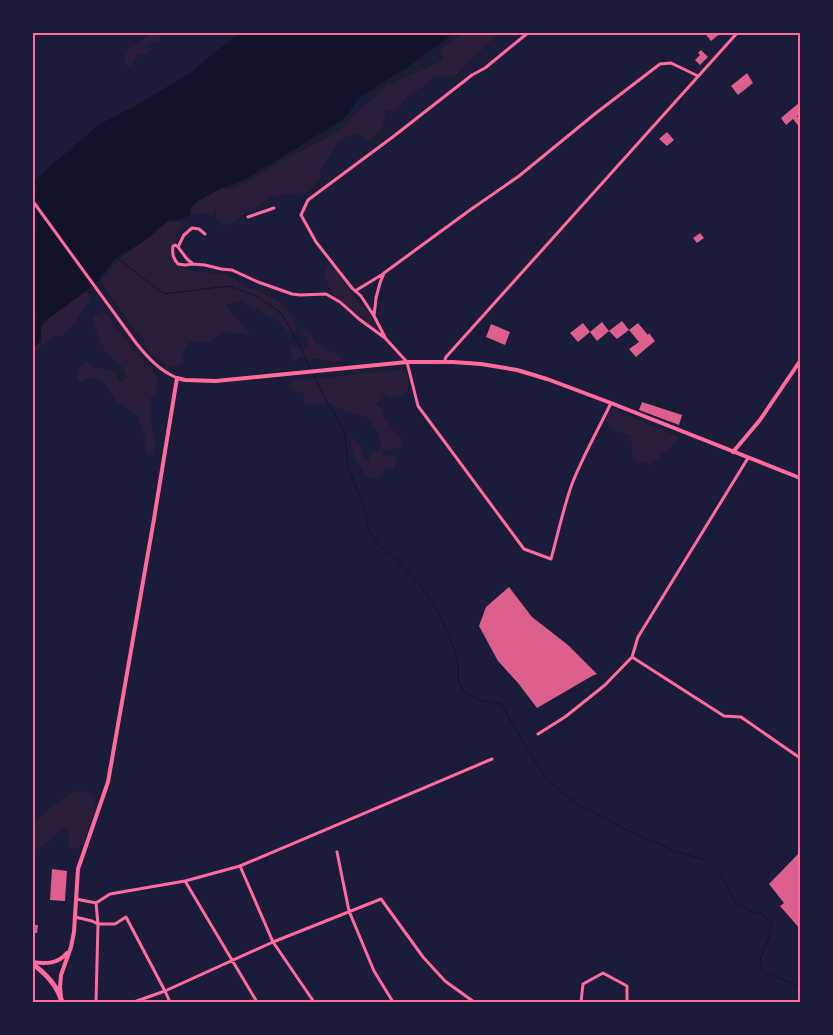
<svg xmlns="http://www.w3.org/2000/svg" width="833" height="1035" font-family="'Playfair Display',serif">
  <rect width="100%" height="100%" fill="#1b1b3a"/>
  <path fill="#2a1e3b" d="M 154,32 L 158,33 L 161,37 L 157,42 L 151,41 L 144,46 L 146,50 L 153,47 L 146,54 L 137,55 L 135,61 L 130,67 L 125,63 L 125,57 L 129,48 C 142,45 144,36 154,32 Z
    M 465,33 L 499,33 L 456,75 L 432,77 L 426,85 L 409,95 L 396,111 L 386,110 L 383,126 L 370,141 L 357,133 L 338,141 L 320,172 L 320,178 L 309,192 L 272,196 L 254,209 L 225,226 L 216,219 L 216,208 L 225,192 L 215,208 L 214,213 C 210,214 206,213 201,213 C 197,213 196,215 191,214 L 191,208 L 198,201 L 222,188 L 227,190 L 246,183 L 269,168 L 341,130 L 362,107 L 375,98 L 387,85 L 434,65 L 443,59 L 441,50 L 452,40 Z
    M 181,221 L 183,228 L 176,233 L 177,238 L 171,246 L 175,264 L 192,271 L 226,274 L 245,286 L 280,301 L 297,324 L 295,333 L 288,332 L 277,320 L 240,301 L 226,304 L 232,314 L 251,335 L 222,332 L 209,342 L 189,342 L 182,353 L 184,363 L 172,368 L 153,356 L 100,281 L 120,258 L 153,235 L 167,222 Z
    M 329,262 L 360,304 C 368,309 375,320 377,329 C 357,316 331,299 324,275 Z
    M 86,291 L 90,300 L 73,325 L 63,336 L 53,335 L 33,354 L 32,349 C 40,343 39,331 44,322 Z
    M 103,311 L 139,357 L 158,376 L 155,393 L 150,399 L 151,426 L 155,444 L 155,454 L 148,456 L 145,450 L 146,440 L 137,415 L 115,400 L 106,384 L 91,377 L 80,382 L 77,379 L 79,369 L 87,360 L 91,367 L 113,370 L 121,383 L 127,377 C 123,365 119,364 110,356 C 100,346 95,330 93,316 Z
    M 300,330 L 311,334 C 315,348 328,351 340,355 L 342,361 L 335,362 L 321,359 L 310,359 L 300,358 L 293,361 L 290,351 L 289,344 L 303,348 L 308,347 L 308,339 L 301,334 Z
    M 402,370 C 409,375 409,382 408,390 L 402,395 L 391,398 L 384,395 L 382,400 L 376,403 L 383,412 L 382,414 L 403,443 L 400,447 L 388,451 L 383,448 L 383,454 L 390,457 L 398,456 L 394,470 L 384,467 L 381,477 L 375,479 L 365,476 L 354,455 L 350,436 L 360,444 L 363,459 L 369,463 L 372,450 L 378,452 L 382,446 L 377,430 L 365,416 L 345,411 L 335,406 L 322,403 L 305,404 L 304,394 L 294,391 L 288,386 L 292,381 Z
    M 615,410 L 673,435 L 679,438 L 675,443 L 650,465 L 633,459 L 631,436 C 622,432 609,430 606,419 C 608,414 610,411 615,410 Z
    M 73,791 L 85,792 L 95,798 L 95,809 L 84,842 L 76,849 L 69,847 L 69,836 L 66,826 L 33,853 L 33,822 Z"/>
  <path fill="#12122b" d="M 239,33 L 452,33 L 445,40 L 406,68 L 362,96 L 356,102 L 347,116 L 339,122 L 244,180 L 222,188 L 198,201 L 191,208 L 191,214 L 182,219 L 167,221 L 144,241 L 116,258 L 97,281 L 86,291 L 44,322 L 41,327 L 41,341 L 33,349 L 33,181 L 100,124 L 137,105 L 188,74 Z"/>
  <g fill="none" stroke-linecap="round" stroke-linejoin="round">
    <path stroke="#12122b" stroke-width="1" d="M 117,258 L 164,294 L 228,286 L 257,296 L 281,313 L 300,346 L 311,370
      M 313,373 L 323,395 L 334,413 L 345,434 L 348,467 L 365,509 L 369,531 L 379,545 L 397,560 L 422,588 L 437,610 L 451,640 L 458,662 L 458,681 L 465,693 L 482,701 L 501,704 L 538,767 L 552,784 L 577,804 L 606,818 L 624,829 L 680,853 L 703,859 L 723,878 L 734,901 L 748,910 L 764,915 L 772,924 L 768,940 L 760,959 L 763,972 L 792,983 L 800,989"/>
  </g>
  <path fill="#dd5f8e" d="M 704,32 L 722,32 L 711,41 Z
    M 701,50 L 708,57 L 700,65 L 695,60 L 700,55 L 698,53 Z
    M 747,73 L 753,83 L 738,95 L 731,86 Z
    M 800,102 L 800,113 L 797,116 L 800,120 L 800,128 L 793,119 L 786,125 L 781,118 Z
    M 667,132 L 674,140 L 667,146 L 659,139 Z
    M 700,233 L 704,238 L 697,243 L 693,238 Z
    M 622,321 L 629,330 L 617,339 L 609,331 Z
    M 602,322 L 609,331 L 597,341 L 590,332 Z
    M 583,323 L 590,332 L 578,342 L 570,333 Z
    M 638,323 L 648,335 L 649,333 L 655,341 L 636,357 L 629,349 L 639,342 L 629,330 Z
    M 491,324 L 510,332 L 505,345 L 486,337 Z
    M 642,402 L 682,415 L 679,425 L 639,410 Z
    M 509,587 L 532,617 L 568,645 L 597,674 L 592,676 L 537,708 L 518,683 L 498,661 L 479,626 L 486,607 Z
    M 800,852 L 800,929 L 780,906 L 784,903 L 769,884 Z
    M 52,869 L 67,871 L 65,901 L 50,900 Z
    M 32,925 L 38,925 L 37,933 L 32,933 Z"/>
  <g fill="none" stroke-linecap="round" stroke-linejoin="round">
    <path stroke="#ff6b9d" stroke-width="3" d="M 32,200 L 136,343 C 148,358 159,370 177,378
      M 248,217 L 274,208
      M 178,247 L 187,259 L 193,264 L 205,265 L 221,269 L 232,270 L 258,282 L 292,294 L 300,295 L 326,294 L 340,302 L 359,319 L 385,338
      M 178,247 L 175,245 L 173,246 C 172,254 173,258 178,264 L 185,265 L 193,264
      M 178,247 L 184,235 L 192,228 L 199,229 L 205,234
      M 355,291 L 383,274
      M 374,316 L 361,296 L 352,288 L 316,242 L 301,215 L 308,200 L 394,136 L 472,75 L 485,68 L 529,32
      M 444,362 L 446,357 L 738,32
      M 611,403 C 598,430 583,456 572,484 C 563,509 558,534 551,559 L 524,549 L 418,406 L 407,362 L 386,339 L 374,316 L 376,298 L 380,283 L 384,273 L 470,210 L 519,176 L 596,113 L 660,64 L 671,63 L 698,76
      M 632,657 L 724,716 L 741,717 L 800,758
      M 538,734 L 565,717 L 605,685 L 632,657 L 638,637 L 748,458
      M 337,852 L 349,911 L 374,971 L 393,1002
      M 240,866 L 273,942 L 314,1002
      M 185,881 L 257,1002
      M 76,899 L 96,903 L 110,894 L 185,881 L 240,866 L 492,759
      M 96,903 L 98,924 L 96,1002
      M 75,917 L 92,921 L 98,924 L 115,924 L 126,917 L 165,991 L 170,1002
      M 134,1002 L 165,991 L 273,942 L 381,899 L 423,957 L 445,981 L 474,1002
      M 581,1002 L 583,984 L 603,973 L 627,986 L 627,1002"/>
    <path stroke="#ff6b9d" stroke-width="4" d="M 733,452 L 760,420 L 800,361
      M 32,962 C 46,964 58,964 67,953
      M 61,997 L 60,987 L 61,975 L 71,947 L 74,932 L 78,869 L 108,782 L 154,519 L 177,378 L 185,380 L 216,381 L 407,362 L 453,362 L 481,364 L 517,370 L 547,379 L 611,403 L 800,478"/>
    <path stroke="#ff6b9d" stroke-width="5" d="M 32,964 C 46,973 58,987 62,1002"/>
  </g>
  <rect width="833" height="1035" fill="none" stroke="#1b1b3a" stroke-width="68"/>
  <rect x="34" y="34" width="765" height="967" fill="none" stroke="#ff6b9d" stroke-width="2"/>
</svg>
